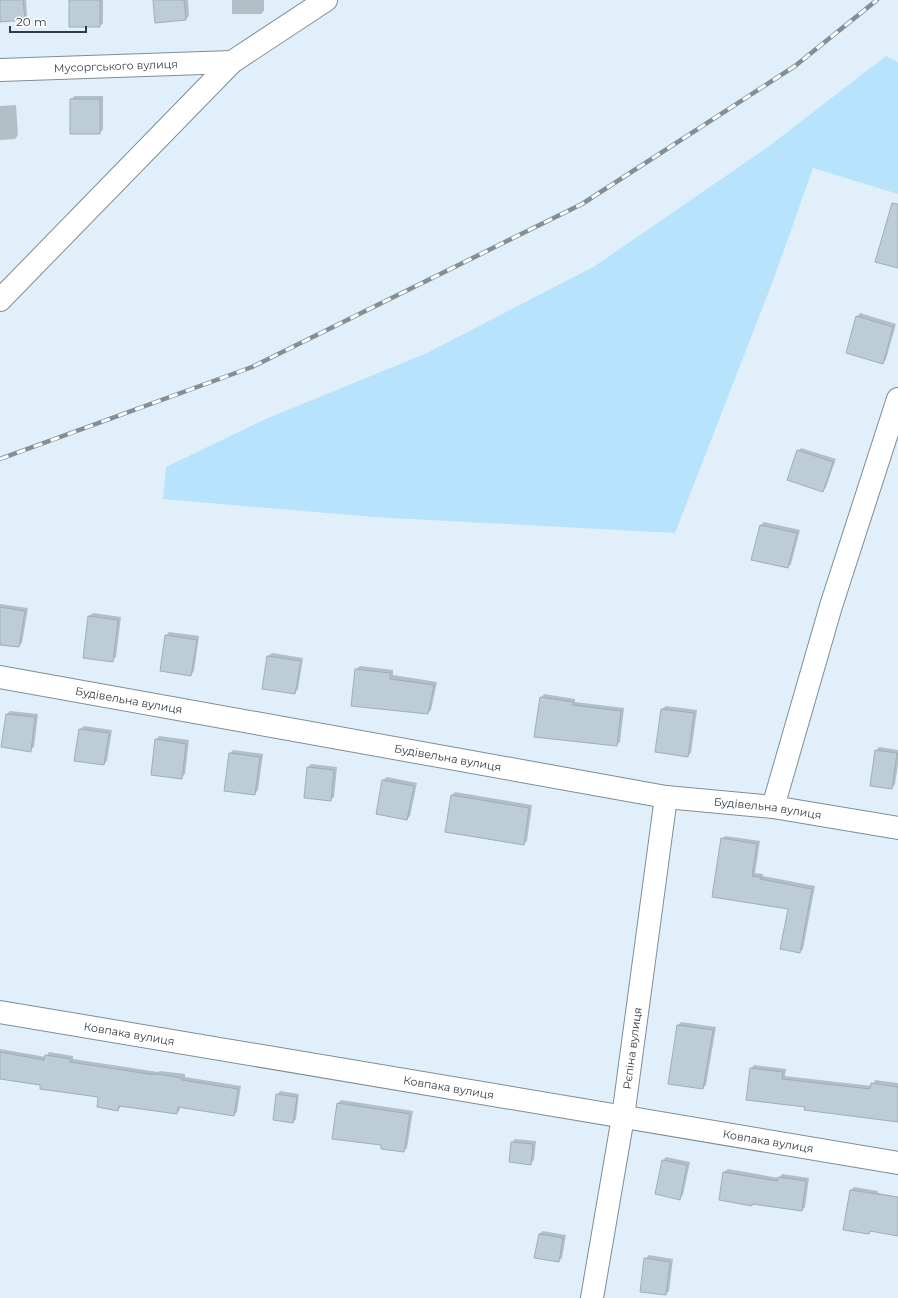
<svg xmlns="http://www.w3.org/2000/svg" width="898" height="1298" font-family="Montserrat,sans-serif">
  <rect width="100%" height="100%" fill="#e0eff9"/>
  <path fill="#b8e3fc" d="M 886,56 L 898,62 L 898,194 L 813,168 L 774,278 L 675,533 L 374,517 L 163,499 L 166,467 L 268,418 L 427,353 L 595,266 L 768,147 Z"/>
  <path fill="#0003" d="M 0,0 L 26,0 L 27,16 L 24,19 Z
    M 70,0 L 103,0 L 103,23 L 100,26 L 70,26 Z
    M 154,0 L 188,0 L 189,16 L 186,19 Z
    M 232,0 L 264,0 L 264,11 L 261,14 L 232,14 Z
    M 75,96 L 103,96 L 103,130 L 99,133 L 71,99 Z
    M 16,105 L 18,135 L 15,139 L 0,140 L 0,106 Z
    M 860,313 L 896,324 L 886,359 L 883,363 L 857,317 Z
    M 801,448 L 836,459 L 826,487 L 823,491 L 798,451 Z
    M 764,522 L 800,530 L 791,564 L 788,567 L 753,559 L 761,525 Z
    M 0,604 L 28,608 L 22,643 L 19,646 L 0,644 Z
    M 93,613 L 121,617 L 116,657 L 112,661 L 84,657 L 89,616 Z
    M 169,632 L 199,636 L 194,671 L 191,675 L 166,635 Z
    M 272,653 L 303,658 L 298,689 L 295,693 L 268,656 Z
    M 360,666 L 393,670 L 393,675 L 437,682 L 431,710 L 428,713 L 356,669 Z
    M 544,694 L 575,699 L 575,702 L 624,708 L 620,742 L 616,745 L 541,698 Z
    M 666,706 L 697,710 L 691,753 L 687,756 L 656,751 L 662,709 Z
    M 10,711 L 38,714 L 34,747 L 30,750 L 7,714 Z
    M 84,726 L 112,730 L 107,761 L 104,764 L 80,729 Z
    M 159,736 L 189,740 L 185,774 L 181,778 L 156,740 Z
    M 879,747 L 898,750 L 898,764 L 895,784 L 892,788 L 876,751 Z
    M 233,750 L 263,754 L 258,790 L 255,794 L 229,754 Z
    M 311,764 L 337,767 L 334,797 L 330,800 L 308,767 Z
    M 387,777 L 417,783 L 410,816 L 407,819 L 377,813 L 383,780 Z
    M 455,792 L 532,805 L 527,841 L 523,844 L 452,795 Z
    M 725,836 L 760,841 L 755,873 L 763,874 L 763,876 L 815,886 L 803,949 L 800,952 L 789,909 L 713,896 L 722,839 Z
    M 681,1022 L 716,1027 L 706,1085 L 703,1088 L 678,1025 Z
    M 0,1049 L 46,1057 L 49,1052 L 73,1056 L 73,1059 L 158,1072 L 160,1071 L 185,1074 L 185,1077 L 241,1086 L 237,1112 L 234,1115 L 180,1107 L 180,1110 L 177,1113 L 122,1105 L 118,1110 L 100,1097 L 41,1084 L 0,1078 Z
    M 754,1065 L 786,1069 L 785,1076 L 872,1086 L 875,1080 L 898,1083 L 898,1121 L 806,1106 L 751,1069 Z
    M 280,1091 L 299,1094 L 296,1119 L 293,1122 L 277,1095 Z
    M 341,1100 L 413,1111 L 407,1148 L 404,1151 L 382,1144 L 337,1104 Z
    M 515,1139 L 536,1141 L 534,1160 L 531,1163 L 512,1142 Z
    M 666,1157 L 690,1162 L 683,1195 L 680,1198 L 663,1160 Z
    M 728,1169 L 779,1178 L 782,1174 L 809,1178 L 805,1207 L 802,1210 L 753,1203 L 752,1205 L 724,1172 Z
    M 854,1187 L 878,1191 L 878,1193 L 898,1197 L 898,1235 L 872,1231 L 869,1233 L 851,1190 Z
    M 543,1231 L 566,1235 L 562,1258 L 559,1261 L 539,1234 Z
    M 649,1255 L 673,1259 L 669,1291 L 666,1294 L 645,1259 Z"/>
  <path fill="#bdcdd6" stroke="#9faeb7" d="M 0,0 L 23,0 L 25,20 L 0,22 Z
    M 69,0 L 100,0 L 100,27 L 69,27 Z
    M 153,0 L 184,0 L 186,20 L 155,23 Z
    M 70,99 L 100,99 L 100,134 L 70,134 Z
    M 892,203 L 898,204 L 898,268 L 875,262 Z
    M 856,316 L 893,327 L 883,364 L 846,353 Z
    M 797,450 L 833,462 L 823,492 L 787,480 Z
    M 760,525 L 797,533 L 788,568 L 751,560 Z
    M 0,607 L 25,611 L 19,647 L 0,645 Z
    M 88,616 L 118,620 L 113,662 L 83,658 Z
    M 165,635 L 197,640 L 191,676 L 160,671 Z
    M 267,656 L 301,661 L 295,694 L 262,689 Z
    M 355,669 L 390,673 L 390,679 L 434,685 L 428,714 L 351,706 Z
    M 540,697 L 573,702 L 572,705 L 621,711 L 617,746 L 534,737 Z
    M 661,709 L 694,713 L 688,757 L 655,752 Z
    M 6,714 L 35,717 L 31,752 L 1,747 Z
    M 79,729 L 109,733 L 104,765 L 74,761 Z
    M 155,739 L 186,744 L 182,779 L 151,775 Z
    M 875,750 L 897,753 L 892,789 L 870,786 Z
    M 229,753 L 260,757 L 255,795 L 224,791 Z
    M 307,767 L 334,770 L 331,801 L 304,798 Z
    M 382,780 L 414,786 L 407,820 L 376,814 Z
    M 451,795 L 529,808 L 524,845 L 445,832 Z
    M 721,838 L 757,844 L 752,876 L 761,877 L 760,879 L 812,889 L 800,953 L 780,949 L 788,909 L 712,897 Z
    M 677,1025 L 713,1030 L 703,1089 L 668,1084 Z
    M 0,1052 L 44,1060 L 45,1055 L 71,1059 L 70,1062 L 155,1075 L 156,1074 L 182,1078 L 182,1080 L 238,1089 L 234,1116 L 178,1107 L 177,1114 L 119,1106 L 118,1111 L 97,1107 L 98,1097 L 40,1089 L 40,1085 L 0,1079 Z
    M 750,1068 L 783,1072 L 782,1079 L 870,1089 L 871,1083 L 898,1087 L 898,1122 L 804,1110 L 805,1107 L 746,1100 Z
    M 276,1094 L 297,1097 L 293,1123 L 273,1120 Z
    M 337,1103 L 410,1114 L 404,1152 L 381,1149 L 381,1145 L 332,1139 Z
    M 511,1142 L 533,1144 L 531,1165 L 509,1162 Z
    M 662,1160 L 687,1165 L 680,1200 L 655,1194 Z
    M 723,1172 L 777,1181 L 778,1177 L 806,1181 L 802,1211 L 752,1204 L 752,1206 L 719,1200 Z
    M 850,1190 L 898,1197 L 898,1236 L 870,1231 L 869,1234 L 843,1230 Z
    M 539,1234 L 563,1238 L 559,1262 L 534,1258 Z
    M 644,1258 L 670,1262 L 666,1295 L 640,1292 Z"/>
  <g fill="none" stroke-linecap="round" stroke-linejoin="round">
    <defs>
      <g id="minor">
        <path id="s1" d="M 0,70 L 232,62"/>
        <path d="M 0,300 L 232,62 L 326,0"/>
        <path id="s2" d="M 0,677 L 666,797 L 773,807 L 898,828"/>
        <path d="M 773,807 L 831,606 L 898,399"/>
        <path id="s3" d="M 0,1012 L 898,1163"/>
        <path id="s4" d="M 592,1298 L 623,1117 L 666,797"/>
      </g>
    </defs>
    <use href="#minor" stroke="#7f8d96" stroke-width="24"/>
    <use href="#minor" stroke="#fff" stroke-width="22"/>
    <defs>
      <path id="rail" d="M 0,459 L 252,367 L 582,204 L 795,66 L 877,0"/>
    </defs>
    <use href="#rail" stroke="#848e95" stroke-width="4.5"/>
    <use href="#rail" stroke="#fff" stroke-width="3" stroke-dasharray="9" stroke-linecap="butt"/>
  </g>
  <g text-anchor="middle" stroke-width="4" stroke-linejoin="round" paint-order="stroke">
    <g font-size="11" fill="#343a3e" stroke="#fff">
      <text dy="4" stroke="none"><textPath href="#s1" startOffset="116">Мусоргського вулиця</textPath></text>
      <text dy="4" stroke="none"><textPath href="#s2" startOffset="131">Будівельна вулиця</textPath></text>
      <text dy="4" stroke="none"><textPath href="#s2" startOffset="455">Будівельна вулиця</textPath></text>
      <text dy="4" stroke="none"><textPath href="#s2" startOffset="779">Будівельна вулиця</textPath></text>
      <text dy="4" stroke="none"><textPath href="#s3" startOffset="131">Ковпака вулиця</textPath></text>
      <text dy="4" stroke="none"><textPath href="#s4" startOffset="253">Рєпіна вулиця</textPath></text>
      <text dy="4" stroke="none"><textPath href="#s3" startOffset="455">Ковпака вулиця</textPath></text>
      <text dy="4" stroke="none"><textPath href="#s3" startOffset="779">Ковпака вулиця</textPath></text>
    </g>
  </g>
  <path d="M10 26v6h76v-6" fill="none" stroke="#343a3e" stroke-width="2"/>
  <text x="16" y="26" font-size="12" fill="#343a3e" stroke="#ffffff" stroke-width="3" paint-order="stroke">20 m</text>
</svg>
